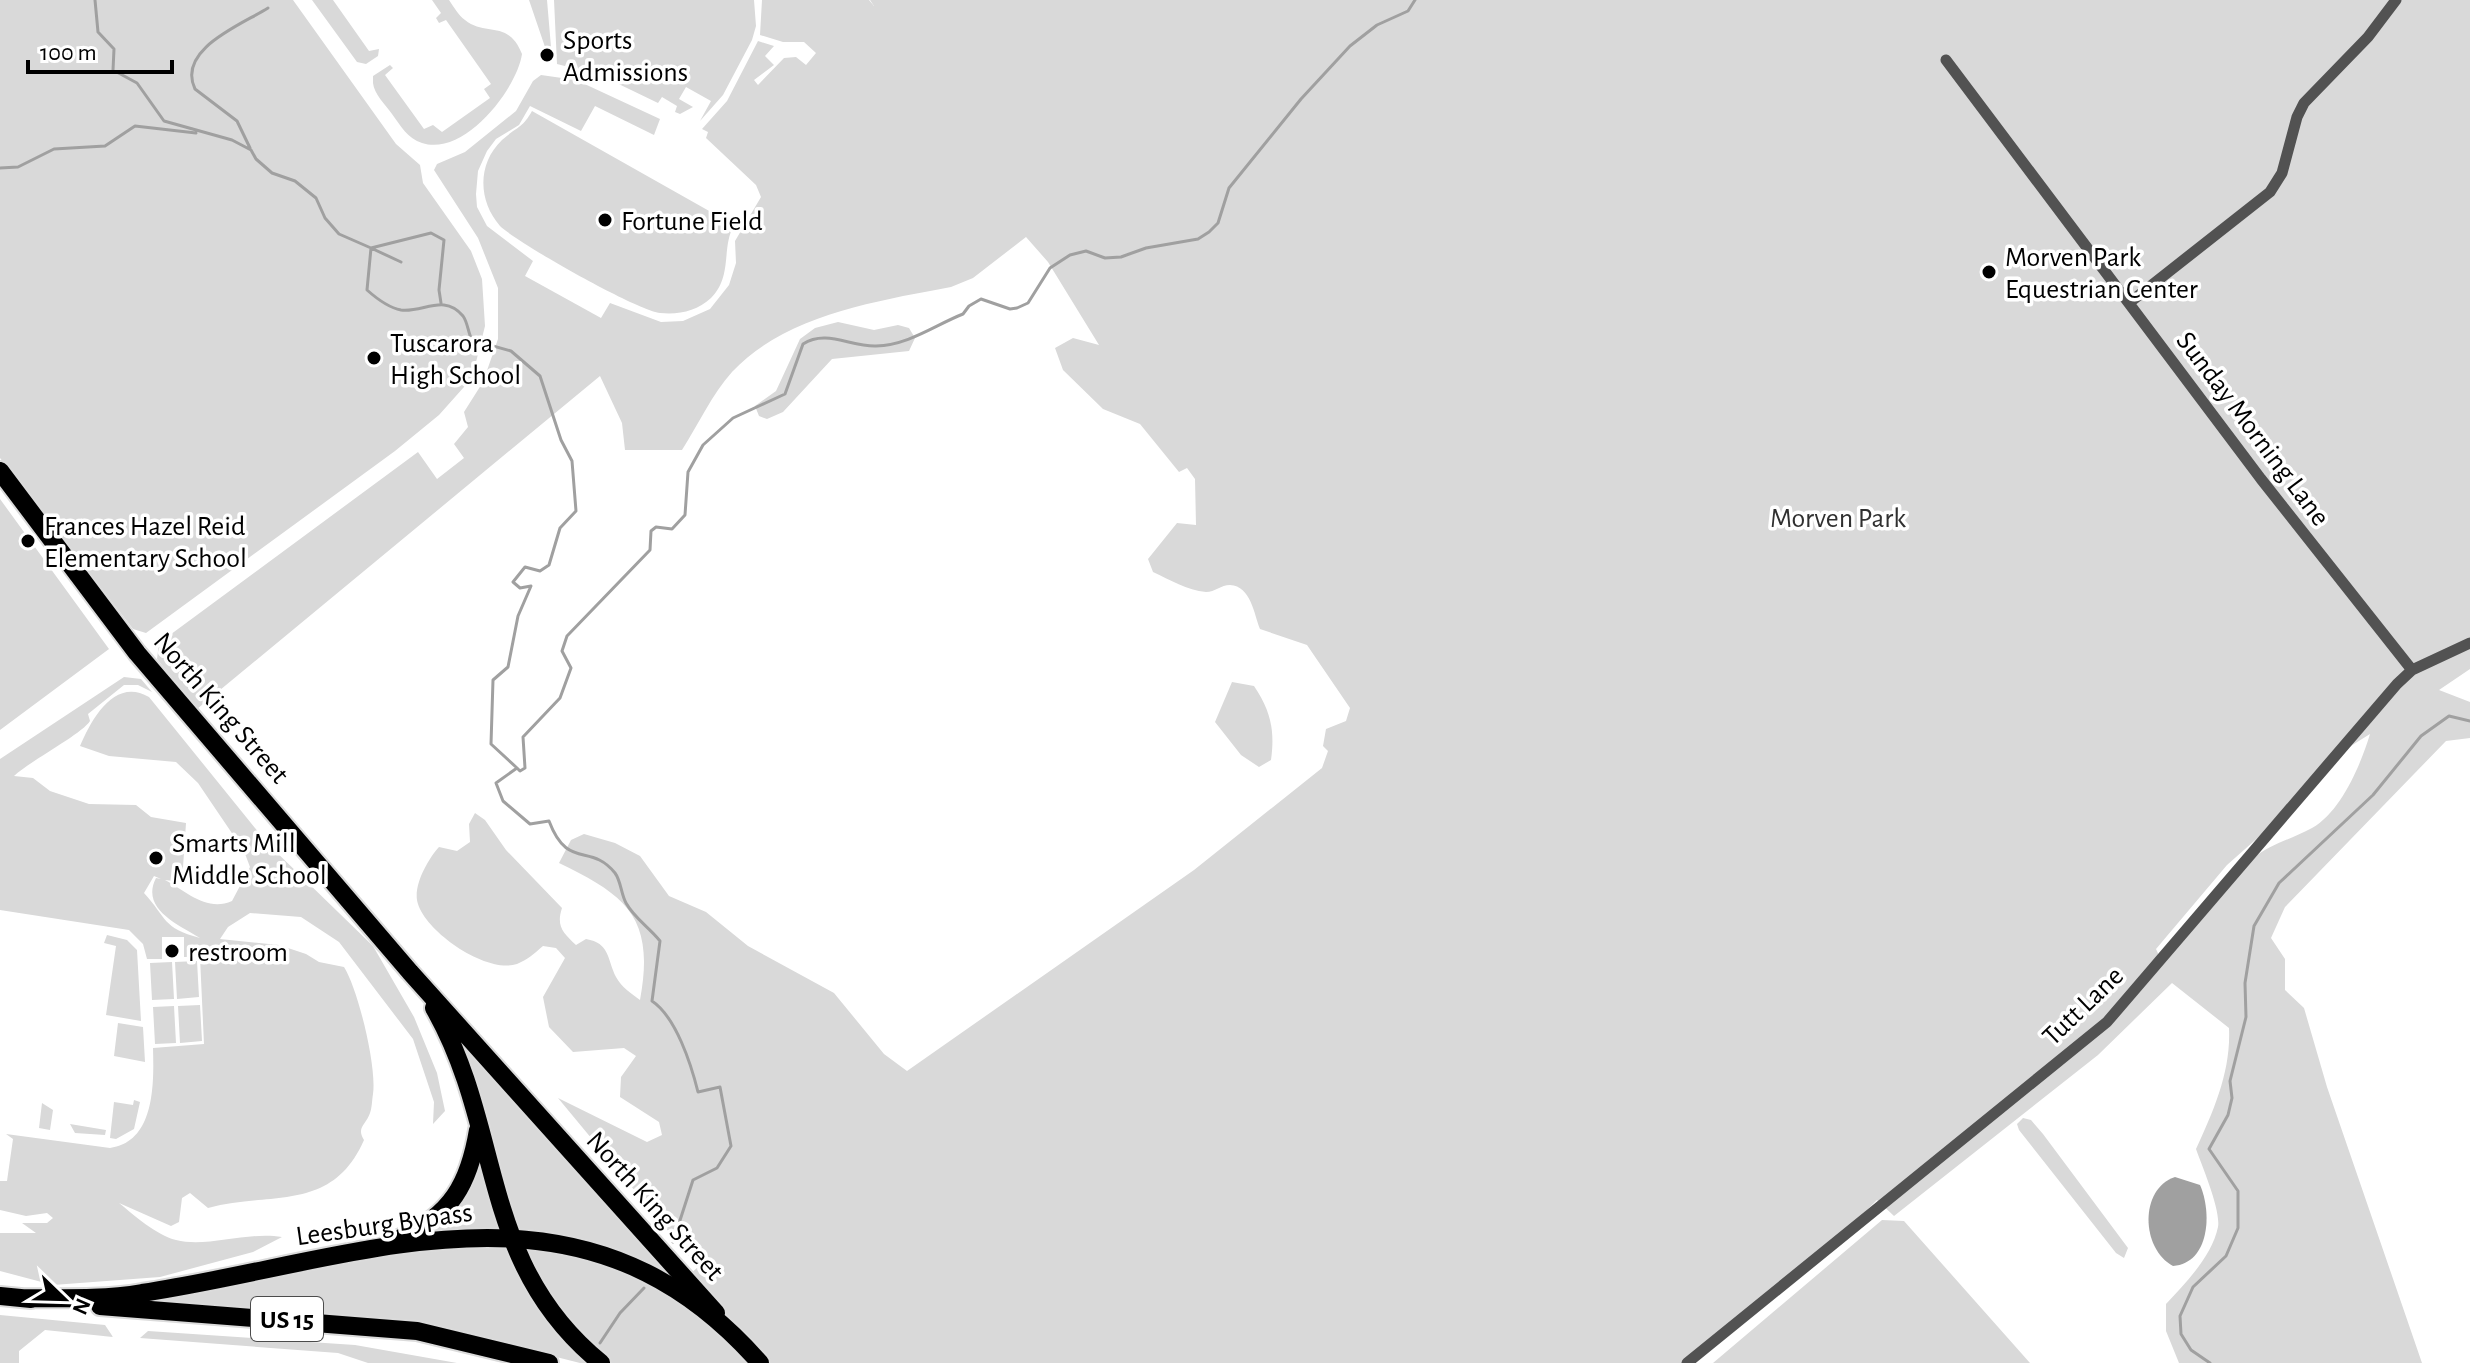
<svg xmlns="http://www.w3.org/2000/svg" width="2470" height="1363" font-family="'Alegreya Sans',sans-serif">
  <rect width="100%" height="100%" fill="#fff"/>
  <path fill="#d9d9d9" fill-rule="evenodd" d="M 0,0 L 293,0 L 396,144 L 420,165 L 423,183 L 471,251 L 482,279 L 485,326 L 472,378 L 439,415 L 395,451 L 146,633 L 133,629 L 0,458 Z
    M 312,0 L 333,0 L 369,51 L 379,49 L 378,56 L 366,64 L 357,62 Z
    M 432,0 L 449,0 C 454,7 458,15 465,20 C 486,37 508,19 522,54 C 517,89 464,157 422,143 C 408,139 400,125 392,114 C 385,104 374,94 373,83 L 373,76 L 390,65 L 393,68 L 385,75 L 424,129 L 433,125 L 442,132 L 490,98 L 484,89 L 491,84 L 446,20 L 439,23 L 436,18 L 441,13 Z
    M 529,0 L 547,0 L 551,47 L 545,47 Z
    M 554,0 L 754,0 L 756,26 L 752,40 L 723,95 L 700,121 L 711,101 L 686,87 L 679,99 L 693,107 L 680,114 L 675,112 L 677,106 L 662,97 L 658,103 L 600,75 L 557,64 Z
    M 762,0 L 869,0 L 874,6 L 870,0 L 2470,0 L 2470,669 L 2439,690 L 2470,702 L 2470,738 L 2446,741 L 2285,907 L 2271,938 L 2285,959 L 2285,990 L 2304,1008 L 2327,1087 L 2422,1363 L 2179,1363 L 2166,1331 L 2166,1304 C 2185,1284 2212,1256 2218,1227 C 2221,1210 2202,1166 2196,1149 C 2214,1110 2231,1071 2229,1028 L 2172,983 L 2098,1055 L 1894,1216 L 1877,1200 L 1826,1250 L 1693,1363 L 769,1363 L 689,1275 L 698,1267 L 558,1098 L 647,1142 L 662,1135 L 659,1122 L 620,1097 L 621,1077 L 636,1056 L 624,1048 L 573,1052 L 549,1027 L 543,997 L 565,958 L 556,948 L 543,946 C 535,953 527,960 517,964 C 487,974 427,933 418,904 C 412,887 428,859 439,847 L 457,851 L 470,842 L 469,824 L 475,813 L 485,820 L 506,850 L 562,908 C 556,926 563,933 576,945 L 586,939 C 610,943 607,959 616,977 C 622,988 631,993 640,1000 C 655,919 628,896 559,863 L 571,840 L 584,834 L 615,843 L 640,856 L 669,896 L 706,912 L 748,946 L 834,993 L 884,1054 L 907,1071 L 1194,870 L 1322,768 L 1328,751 L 1323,746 L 1326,729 L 1346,721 L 1350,708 L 1307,645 L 1260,629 C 1254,614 1251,586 1230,585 C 1221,585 1215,592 1206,592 C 1187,590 1170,580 1153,572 L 1148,559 L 1177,523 L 1196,525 L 1195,479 L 1187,468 L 1179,472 L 1140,424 L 1103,409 L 1063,370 L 1055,348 L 1073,338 L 1099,345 L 1048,262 L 1026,237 L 973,278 L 951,287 C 877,301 785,315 732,372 C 712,394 698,425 682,450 L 625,450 L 622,423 L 600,376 L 197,709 L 157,659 L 159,643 L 418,452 L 437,479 L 464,458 L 454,444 L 468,427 L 464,412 L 483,382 L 498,339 L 498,288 L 478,238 L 434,170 L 437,164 L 465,152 L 516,111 L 533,81 L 541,75 L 576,80 L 660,119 L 654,135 L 595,106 L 581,131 L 530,106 L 519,125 L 496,139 L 487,151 L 478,171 L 476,194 L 477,207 L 487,226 L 533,261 L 525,276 L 601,318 L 610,303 L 661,322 L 683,321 L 710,309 L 729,285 L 736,263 L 735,241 L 761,197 L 756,185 L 706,138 L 708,132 L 702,129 L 727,101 L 758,41 L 774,46 L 765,56 L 774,65 L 754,80 L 758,85 L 784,58 L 796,57 L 806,65 L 816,53 L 804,42 L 783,42 L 760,35 ZM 2370,734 C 2361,764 2341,812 2312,828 C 2292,839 2270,844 2252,859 C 2221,884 2188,931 2162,962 L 2156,949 L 2227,865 L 2262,834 L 2338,754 Z
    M 532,111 L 734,225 C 721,248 733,276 711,298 C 697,311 679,315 660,313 C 636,310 519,244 500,226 C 478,201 477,164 502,140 C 516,127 522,129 532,111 Z
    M 838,322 L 874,330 L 898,325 L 909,328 L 915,338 L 909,351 L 832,359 L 783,412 L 767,419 L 759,416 L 755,406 L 776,391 L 800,339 L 815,328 Z
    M 0,499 L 109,649 L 0,730 Z
    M 124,677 L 141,679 L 152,692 L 138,685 L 124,685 L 88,714 L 90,721 C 82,734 30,761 14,776 L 33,778 L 50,791 L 89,804 L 136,805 L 151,817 L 186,823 L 182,882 L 165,880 C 187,892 207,912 232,901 L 250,867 L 244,851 L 198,783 L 176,762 L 109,756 L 80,746 C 92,718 115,677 149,697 L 268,844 L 373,946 L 414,1017 L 437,1073 L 445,1111 L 433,1124 L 434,1102 L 413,1039 L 339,942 L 301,917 L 250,913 L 228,927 L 220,939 L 279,945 L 306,954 L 319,962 L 344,967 C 358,989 377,1067 373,1094 C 372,1100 372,1108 370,1113 C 366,1125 356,1127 364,1140 C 332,1213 271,1191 208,1208 L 190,1193 L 182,1198 L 179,1222 L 171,1226 L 119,1203 C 134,1215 156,1235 176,1240 C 207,1248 248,1231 282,1237 L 253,1252 L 160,1277 L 53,1285 L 0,1271 L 0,1233 L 36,1233 L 22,1223 L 47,1223 L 53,1218 L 47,1213 L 26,1216 L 0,1210 L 0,1181 L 7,1181 L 13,1139 L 6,1134 L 110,1148 C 155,1142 154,1084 153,1048 L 204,1044 L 200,957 L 184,957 L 184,937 L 162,937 L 162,959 L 147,959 L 143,944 L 129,930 L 0,910 L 0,759 ZM 154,876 L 161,879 L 156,878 C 140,909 179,925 200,938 C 162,928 167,918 144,893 Z
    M 1232,682 L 1254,686 C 1271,711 1275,731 1271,760 L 1259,767 L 1241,755 L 1215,722 Z
    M 107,935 L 127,940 L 137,950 L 141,1021 L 106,1015 L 116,946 L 104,943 Z
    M 197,961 L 199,997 L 177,999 L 175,962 Z
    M 172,962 L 174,999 L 152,1000 L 150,963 Z
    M 200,1005 L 202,1041 L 180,1043 L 178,1006 Z
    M 174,1006 L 176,1043 L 155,1044 L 153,1007 Z
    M 442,1010 L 686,1290 L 514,1234 Z
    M 118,1023 L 143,1027 L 145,1062 L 114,1056 Z
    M 134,1100 L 140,1102 L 134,1129 L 116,1139 L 110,1138 L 114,1102 L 133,1105 Z
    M 42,1103 L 53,1110 L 50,1130 L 39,1128 Z
    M 2023,1118 L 2031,1120 L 2043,1134 L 2128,1248 L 2124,1258 L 2116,1253 L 2019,1130 L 2017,1124 Z
    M 70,1124 L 106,1130 L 105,1135 L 75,1133 Z
    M 480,1151 L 505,1232 L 417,1238 Z
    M 1882,1220 L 1904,1221 L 2030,1363 L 1713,1363 Z
    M 506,1243 L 536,1305 L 593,1363 L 580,1363 L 450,1330 L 101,1302 L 420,1248 Z
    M 525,1247 C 549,1252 574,1255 598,1261 C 659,1278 706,1322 751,1363 L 612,1363 L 563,1316 Z
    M 0,1315 L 105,1325 L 113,1337 L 45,1330 L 19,1351 L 19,1363 L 0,1363 Z
    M 148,1331 L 355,1345 L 457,1363 L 368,1363 L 338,1353 L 140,1338 Z"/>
  <path fill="#a0a0a0" d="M 2175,1177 L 2200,1185 C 2212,1212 2210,1263 2173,1266 C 2141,1249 2139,1189 2175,1177 Z"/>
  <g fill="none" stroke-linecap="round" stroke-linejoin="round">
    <path stroke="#a0a0a0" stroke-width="3" d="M 95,0 L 98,32 L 114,49 L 113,70 L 137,83 L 164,121 L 232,140 L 251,150 L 256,159 L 272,173 L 295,181 L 316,198 L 325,218 L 339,234 L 371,248 L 367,290 C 376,298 390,308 401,310 C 423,313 444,293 463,316 C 468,323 468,333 472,340 L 511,351 L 540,376 L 561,440 L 572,461 L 576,511 L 560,528 L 549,565 L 540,571 L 525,567 L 513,582 L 520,588 L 531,586 L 518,616 L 508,667 L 493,680 L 491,744 L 517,768 L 496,783 L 503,801 L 530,824 L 549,821 C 568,871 590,842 615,873 C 621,881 621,894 626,903 C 635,919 649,927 660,941 L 652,1001 C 676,1017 691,1064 698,1092 L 720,1087 L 731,1146 L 717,1168 L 693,1180 L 673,1242
      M 250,148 L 237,121 L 195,89 C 176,49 243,24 268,8
      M 0,168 L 18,167 L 54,149 L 105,146 L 135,126 L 196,133
      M 371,248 L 431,233 L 444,240 L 439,290 L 441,303
      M 371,248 L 401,262
      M 517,768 L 520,771 L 525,768 L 523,737 L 560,698 L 571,668 L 562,651 L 567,636 L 650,550 L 651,531 L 656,527 L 672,529 L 685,515 L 688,472 L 703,445 L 733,418 L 785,394 L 803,344 C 826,329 851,347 876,346 C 909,345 935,325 963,314 L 969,306 L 981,299 L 1010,309 L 1017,308 L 1028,303 L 1050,268 L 1070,255 L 1086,251 L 1105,258 L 1121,257 L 1146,248 L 1198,239 L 1209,232 L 1218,223 L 1229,188 L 1301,99 L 1350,46 L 1377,25 L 1408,11 L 1415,0
      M 600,1343 L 620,1313 L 644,1288
      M 2210,1363 L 2191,1350 L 2181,1334 L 2180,1316 L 2193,1287 L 2226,1256 L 2238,1228 L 2238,1191 L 2209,1149 L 2228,1115 L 2232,1098 L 2230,1081 L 2246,1017 L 2245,983 L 2254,926 L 2279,883 L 2373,795 L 2421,736 L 2449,716 L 2470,721"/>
    <defs>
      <path id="primary" d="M 0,471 L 137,653 L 410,972 L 716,1313
        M 434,1008 C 504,1130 478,1263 601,1363"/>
      <path id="trunk" d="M 401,1238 C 451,1215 469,1184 478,1130
        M 0,1296 L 31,1299
        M 21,1298 C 62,1298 102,1300 142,1293 C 366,1259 580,1158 760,1363
        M 100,1306 L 417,1331 L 549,1363"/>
    </defs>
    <use href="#primary" stroke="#dbdbdb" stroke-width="22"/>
    <use href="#trunk" stroke="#dbdbdb" stroke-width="22"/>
    <path stroke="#525252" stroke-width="11" d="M 1946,60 L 2261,479 L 2412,670
      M 2129,303 L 2270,192 L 2282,173 L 2297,117 L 2304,103 L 2368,37 L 2396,0
      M 1687,1363 L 2107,1022 L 2397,684 L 2412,670 L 2470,643"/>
    <use href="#primary" stroke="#000" stroke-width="18"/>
    <use href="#trunk" stroke="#000" stroke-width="18"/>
  </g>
  <g fill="#000" stroke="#fff" stroke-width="3">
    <circle cx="547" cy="55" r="8"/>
    <circle cx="605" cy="220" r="8"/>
    <circle cx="1989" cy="272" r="8"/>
    <circle cx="374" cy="358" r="8"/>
    <circle cx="28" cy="541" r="8"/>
    <circle cx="156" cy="858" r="8"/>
    <circle cx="172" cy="951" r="8"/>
  </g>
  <g text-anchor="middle" stroke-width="7" stroke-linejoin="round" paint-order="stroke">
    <rect fill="#fff" stroke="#4c4c4c" stroke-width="2" x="251" y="1297" width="72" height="44" rx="6"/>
    <g font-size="26" font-weight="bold" fill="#000">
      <text x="287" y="1328">US 15</text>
    </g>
    <g font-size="28" fill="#000" stroke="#fff" text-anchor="start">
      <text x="563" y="49">Sports<tspan x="563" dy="32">Admissions</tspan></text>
      <text x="621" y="230">Fortune Field</text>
      <text x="2005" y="266">Morven Park<tspan x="2005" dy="32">Equestrian Center</tspan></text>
      <text x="390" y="352">Tuscarora<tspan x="390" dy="32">High School</tspan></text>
      <text x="44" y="535">Frances Hazel Reid<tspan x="44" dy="32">Elementary School</tspan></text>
      <text x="172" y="852">Smarts Mill<tspan x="172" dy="32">Middle School</tspan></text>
      <text x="188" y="961">restroom</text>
    </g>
    <g font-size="28" fill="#000" stroke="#fff">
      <text transform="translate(2254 428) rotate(53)" y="10">Sunday Morning Lane</text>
      <text transform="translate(222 707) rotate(49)" y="10">North King Street</text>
      <text transform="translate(2082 1005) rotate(-44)" y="10">Tutt Lane</text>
      <text transform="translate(656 1205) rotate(48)" y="10">North King Street</text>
      <text transform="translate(384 1223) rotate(-8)" y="10">Leesburg Bypass</text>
    </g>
    <g font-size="28" fill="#303030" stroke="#fff">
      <text x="1838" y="527">Morven Park</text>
    </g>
  </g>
  <g transform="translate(64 1299) rotate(113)" stroke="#ffffff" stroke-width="6" paint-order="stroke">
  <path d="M0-6L14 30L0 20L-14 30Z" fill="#000000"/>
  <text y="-12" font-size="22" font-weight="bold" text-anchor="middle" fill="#000000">N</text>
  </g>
  <path d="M28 60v12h144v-12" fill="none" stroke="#000000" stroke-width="4"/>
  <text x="40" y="60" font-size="24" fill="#000000" stroke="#ffffff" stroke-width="6" paint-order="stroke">100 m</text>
</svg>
